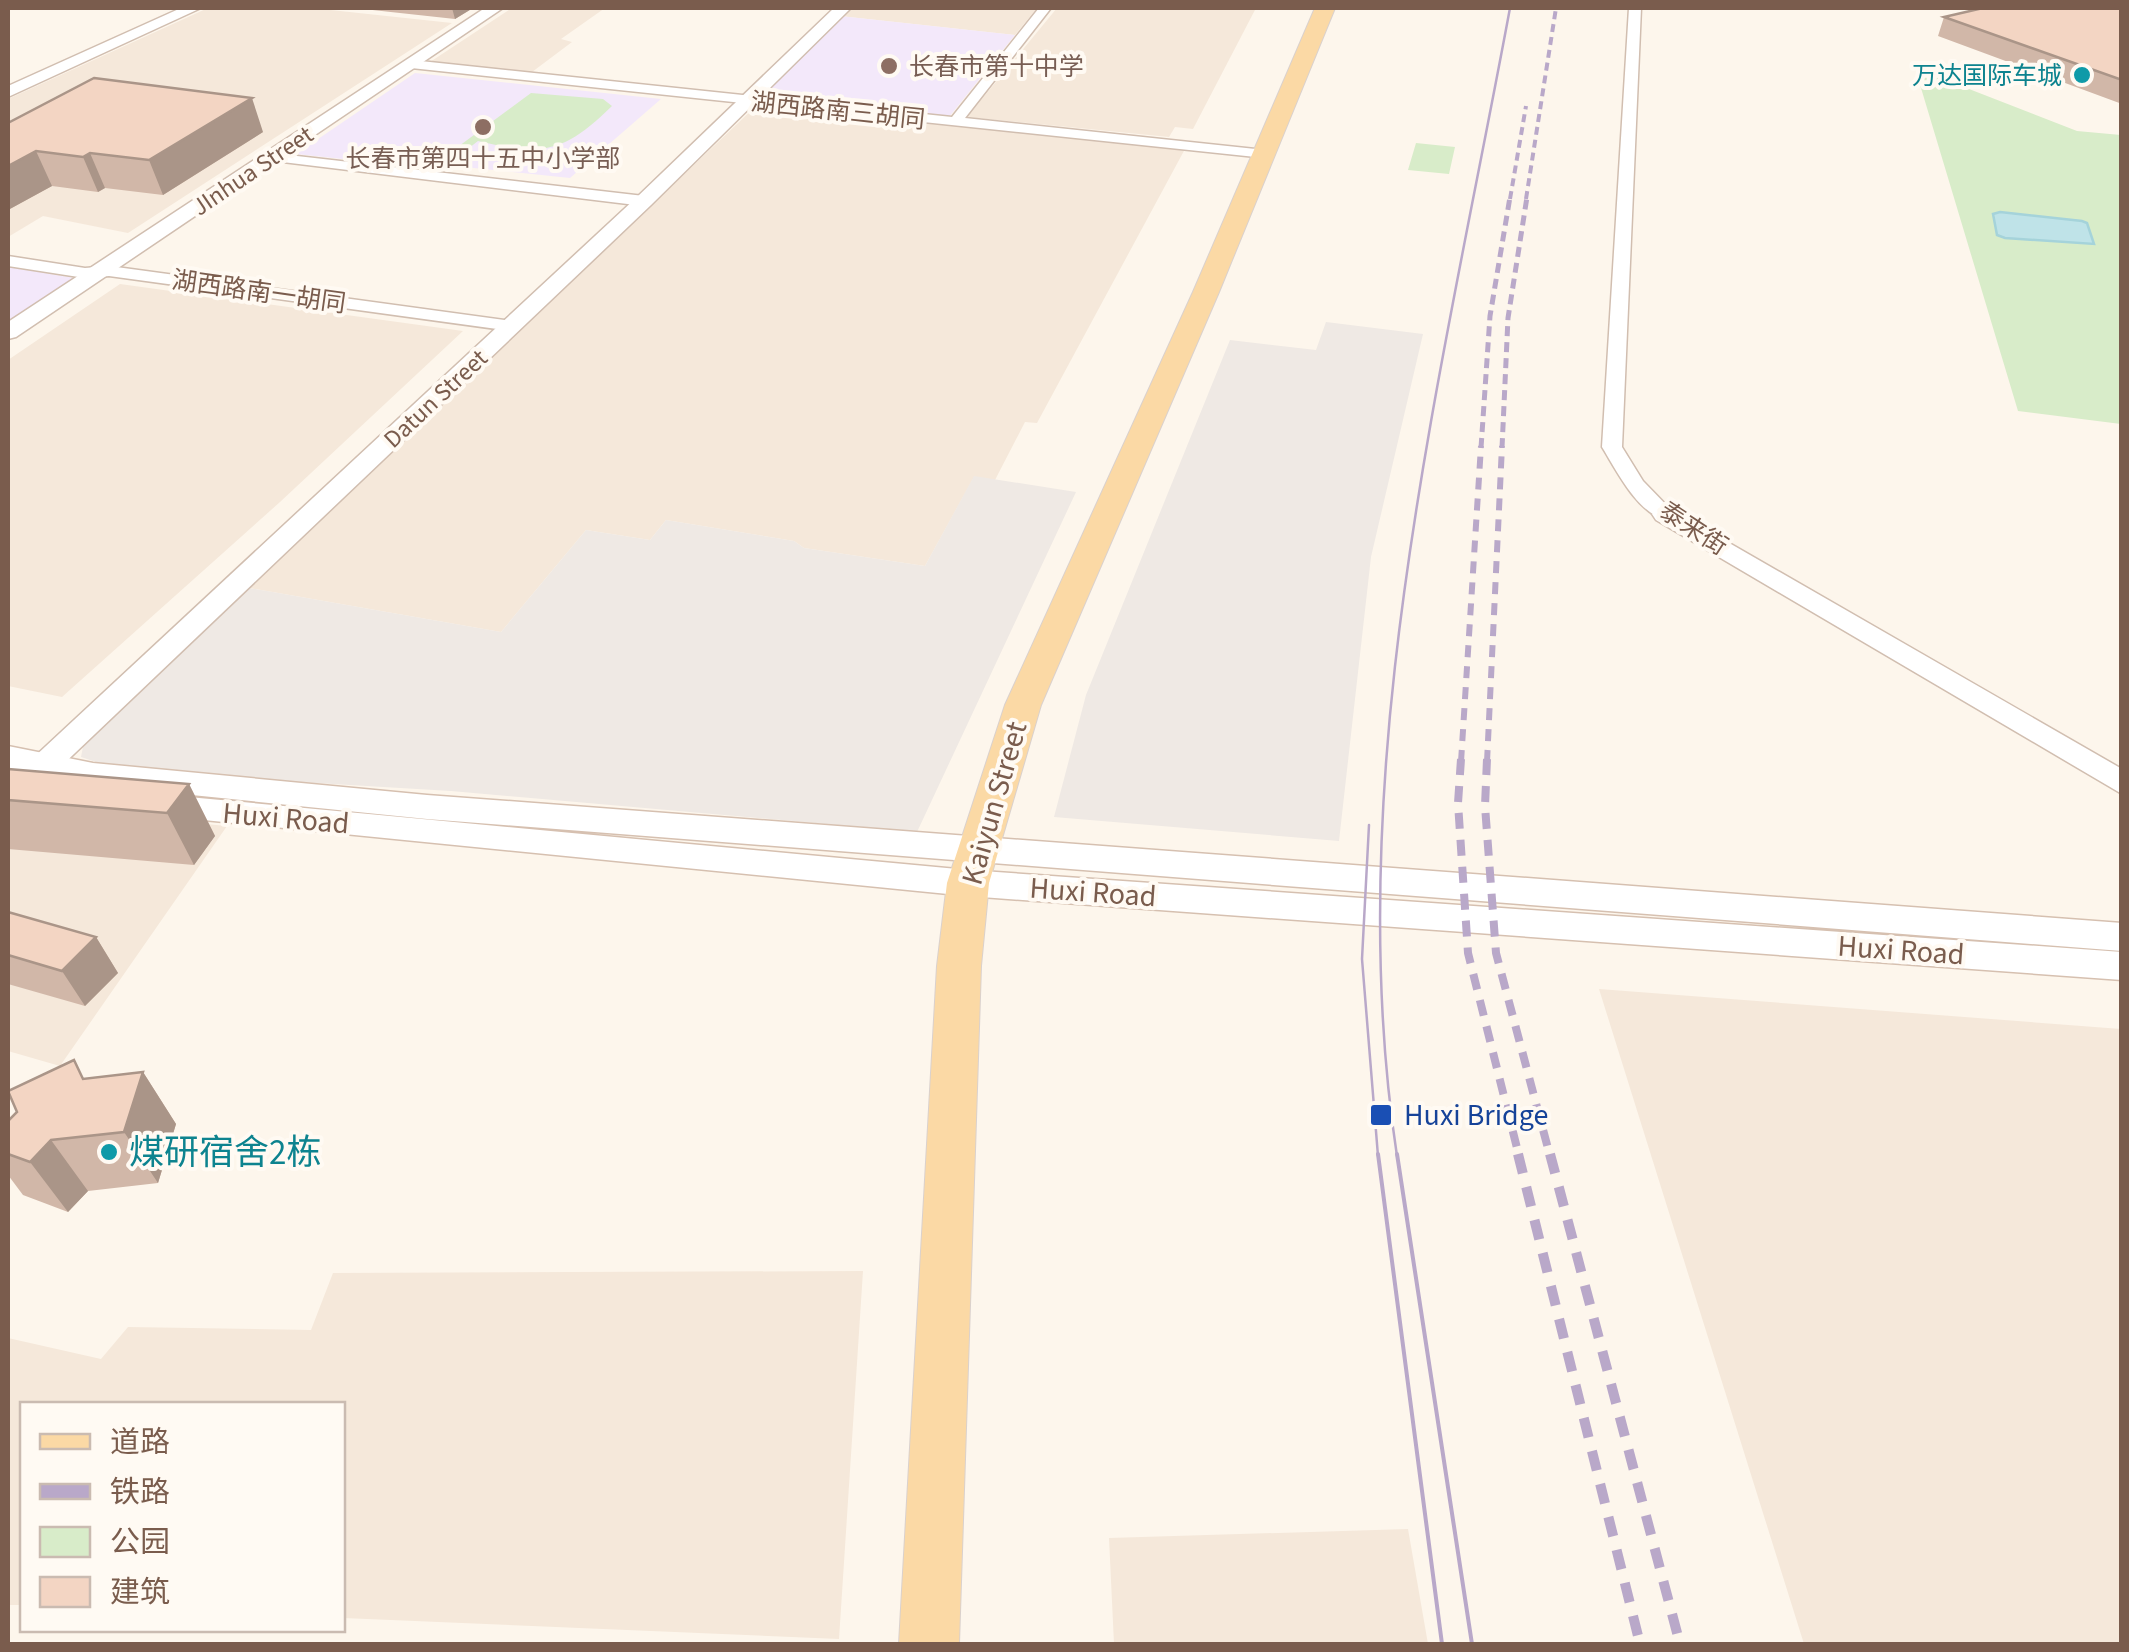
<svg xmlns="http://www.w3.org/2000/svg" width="2129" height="1652" font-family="'Source Sans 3','Noto Sans SC',sans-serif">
  <rect width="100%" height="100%" fill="#fdf6ec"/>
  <path fill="#f5e8da" d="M 208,8 L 312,8 L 452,23 L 128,233 L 43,216 L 8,237 L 8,99 Z
    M 512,8 L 605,8 L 561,39 L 572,42 L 532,72 L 430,62 Z
    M 849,8 L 1037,8 L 1015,35 L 840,16 Z
    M 1057,8 L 1256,8 L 1193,129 L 1175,127 L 1169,137 L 967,117 Z
    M 757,105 L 1185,149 L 1037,423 L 1025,422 L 995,480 L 974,477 L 925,566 L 804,548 L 794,541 L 666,520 L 650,540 L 586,530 L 501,632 L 249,588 Z
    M 120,284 L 463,331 L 280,502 L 62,697 L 8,686 L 8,360 Z
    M 10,806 L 227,826 L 60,1066 L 8,1051 Z
    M 1599,989 L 2121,1029 L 2121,1644 L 1804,1644 Z
    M 863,1271 L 839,1639 L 343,1618 L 342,1404 L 22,1404 L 22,1605 L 8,1605 L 8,1338 L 101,1359 L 128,1327 L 311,1330 L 333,1273 Z
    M 1408,1529 L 1428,1644 L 1114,1644 L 1109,1538 Z"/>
  <path fill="#efe9e4" d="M 1326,322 L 1423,334 L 1371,557 L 1339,841 L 1054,817 L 1086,695 L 1230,340 L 1316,350 Z
    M 974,476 L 1076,492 L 917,832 L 451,791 L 299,782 L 99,763 L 81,757 L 83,747 L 249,588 L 501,632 L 586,530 L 650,540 L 666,520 L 794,541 L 804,548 L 925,566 Z"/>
  <path fill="#f3e8fa" d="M 840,16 L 1015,35 L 949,117 L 758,98 Z
    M 415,73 L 661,99 L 570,178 L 387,159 L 380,163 L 296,154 Z
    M 8,267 L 74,278 L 8,321 Z"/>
  <path fill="#d8ecc9" d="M 1915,68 L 2077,131 L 2121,135 L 2121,424 L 2018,411 Z
    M 531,93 L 603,99 L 612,106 C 565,152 543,157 478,141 L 469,148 L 459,146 Z
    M 1416,143 L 1455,147 L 1449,174 L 1408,170 Z"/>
  <path fill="#bfe3e8" stroke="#a5d3da" stroke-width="2.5" d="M 2000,212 L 2082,221 L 2087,223 L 2094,244 L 2005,238 L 1997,235 L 1993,214 Z"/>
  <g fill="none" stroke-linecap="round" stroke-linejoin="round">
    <defs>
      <path id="minor" d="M 1039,8 L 1051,8 L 965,118 L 1265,150 L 1272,154 L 1265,158 L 411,68 L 404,64 L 411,60 L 952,117 Z
        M 1629,8 L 1641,8 L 1622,447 L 1643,481 L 1675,514 L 1665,520 C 1636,511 1617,471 1602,447 Z
        M 271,153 L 644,196 L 652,201 L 644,206 L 266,160 L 264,157 Z
        M 8,256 L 85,268 L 109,266 L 511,321 L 520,326 L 511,331 L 109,276 L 85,278 L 8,266 Z"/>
      <path id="tertiary" d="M 181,8 L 201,8 L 8,97 L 8,86 Z
        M 485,8 L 503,8 L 16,337 L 8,339 L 8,322 Z
        M 834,8 L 851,8 L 651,205 L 54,773 C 43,789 37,802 16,796 L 11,788 L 32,759 L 637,197 Z
        M 1665,506 L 2122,769 L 2122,794 L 1656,520 L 1652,514 Z"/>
      <path id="secondary" d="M 8,746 L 93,763 L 427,795 L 2122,923 L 2122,951 L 427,819 L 93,785 L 8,768 Z
        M 156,794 L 968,870 L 2122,952 L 2122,980 L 968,896 L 144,814 L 139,806 L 144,798 Z"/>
      <path id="primary" d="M 1315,8 L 1335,8 L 1219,292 L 1041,705 L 989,883 L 981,966 L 959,1644 L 899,1644 L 937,966 L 947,883 L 1005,705 L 1193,292 Z"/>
    </defs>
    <use href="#minor" stroke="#d1beb0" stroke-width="3"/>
    <use href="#tertiary" stroke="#d1beb0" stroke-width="3"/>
    <use href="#secondary" stroke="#d6c0b0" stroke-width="3"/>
    <use href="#primary" stroke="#dad1cd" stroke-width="2"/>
    <use href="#minor" fill="#fff" fill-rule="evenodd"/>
    <use href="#tertiary" fill="#fff" fill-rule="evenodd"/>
    <use href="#secondary" fill="#fff" fill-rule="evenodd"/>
    <use href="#primary" fill="#fbd9a5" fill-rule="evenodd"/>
    <path stroke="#b9a8c9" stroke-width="2.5" d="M 1369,825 L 1362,959 L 1378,1156
      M 1397,1156 C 1339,778 1441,380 1510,8"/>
    <path stroke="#b9a8c9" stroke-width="4" d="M 1378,1154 L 1442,1644
      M 1397,1154 L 1472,1644"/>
    <path stroke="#b9a8c9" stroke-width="4" stroke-dasharray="8 5" stroke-linecap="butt" d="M 1510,199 L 1526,106
      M 1526,199 L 1556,8"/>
    <path stroke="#b9a8c9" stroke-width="5" stroke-dasharray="10 6" stroke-linecap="butt" d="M 1481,448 L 1490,316 L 1510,197
      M 1502,448 L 1508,318 L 1527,197"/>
    <path stroke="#b9a8c9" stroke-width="6" stroke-dasharray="12 9" stroke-linecap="butt" d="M 1461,762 L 1481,446
      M 1487,762 L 1502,446"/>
    <path stroke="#b9a8c9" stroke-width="8" stroke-dasharray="16 11" stroke-linecap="butt" d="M 1461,759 L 1458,803 L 1468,953 L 1519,1156
      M 1487,759 L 1485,806 L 1496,953 L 1550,1156"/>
    <path stroke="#b9a8c9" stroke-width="10" stroke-dasharray="20 14" stroke-linecap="butt" d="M 1518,1154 L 1640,1644
      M 1550,1154 L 1680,1644"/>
  </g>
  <path fill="#d1b7a8" d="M 354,8 L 473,8 L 455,19 Z
    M 2122,8 L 2122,104 L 1938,36 L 1944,17 Z
    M 8,123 L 263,132 L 163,195 L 105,188 L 98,192 L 52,186 L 8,210 Z
    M 8,769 L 189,784 L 215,836 L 194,865 L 8,849 Z
    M 8,912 L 96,937 L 118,973 L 85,1006 L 8,984 Z
    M 143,1072 L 176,1124 L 158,1183 L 88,1191 L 68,1212 L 23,1195 L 8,1175 L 8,1121 L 87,1079 Z"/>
  <path fill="#aa9588" d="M 452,8 L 473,8 L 455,19 Z
    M 252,98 L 263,132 L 163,195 L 149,160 Z
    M 36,151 L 52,186 L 8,210 L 8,166 Z
    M 90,153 L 105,188 L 98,192 L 83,157 Z
    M 189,784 L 215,836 L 194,865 L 167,813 Z
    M 96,937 L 118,973 L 85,1006 L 62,971 Z
    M 143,1072 L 176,1124 L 158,1183 L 124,1132 Z
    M 51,1140 L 88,1191 L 68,1212 L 30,1162 Z"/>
  <path fill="#f3d5c3" stroke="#aa9588" stroke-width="2.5" d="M 1983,8 L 2122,8 L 2122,80 L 1944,17 Z
    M 94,78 L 252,98 L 149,160 L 90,153 L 83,157 L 36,151 L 8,166 L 8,123 Z
    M 8,769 L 189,784 L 167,813 L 8,800 Z
    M 8,912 L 96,937 L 62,971 L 8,955 Z
    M 74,1060 L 83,1079 L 143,1072 L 124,1132 L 51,1140 L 30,1162 L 8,1154 L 8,1121 L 17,1112 L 8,1091 Z"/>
  <g fill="#8d6e63" stroke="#fffaf3" stroke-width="4">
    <circle cx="889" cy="66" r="10"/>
    <circle cx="483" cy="127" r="10"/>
  </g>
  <g fill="#0f9aa8" stroke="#fffaf3" stroke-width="4">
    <circle cx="2082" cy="75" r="10"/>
    <circle cx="109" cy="1152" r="10"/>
  </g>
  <rect fill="#1a4fb4" stroke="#fffaf3" stroke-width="4" x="1369" y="1103" width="24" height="24" rx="5"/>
  <g text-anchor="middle" stroke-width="8" stroke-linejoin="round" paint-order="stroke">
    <g font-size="25" fill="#785e54" stroke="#fffaf3" text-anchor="start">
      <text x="909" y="75">长春市第十中学</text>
      <text x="483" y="167" text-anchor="middle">长春市第四十五中小学部</text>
    </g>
    <g font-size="25" fill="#0d838f" stroke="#fffaf3" text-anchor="end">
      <text x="2062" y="84">万达国际车城</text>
    </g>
    <g font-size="25" fill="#7a5c4d" stroke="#fffaf3">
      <text transform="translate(838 110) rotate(6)" y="9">湖西路南三胡同</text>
      <text transform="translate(252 170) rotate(-34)" y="9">JInhua Street</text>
      <text transform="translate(259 291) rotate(8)" y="9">湖西路南一胡同</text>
      <text transform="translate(435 398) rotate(-43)" y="9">Datun Street</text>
      <text transform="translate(1694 528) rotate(33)" y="9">泰来街</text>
    </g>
    <g font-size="30" fill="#7a5c4d" stroke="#fffaf3">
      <text transform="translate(994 803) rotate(-74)" y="10">Kaiyun Street</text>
      <text transform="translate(286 818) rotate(5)" y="10">Huxi Road</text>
      <text transform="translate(1093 892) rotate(4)" y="10">Huxi Road</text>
      <text transform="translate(1901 950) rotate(4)" y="10">Huxi Road</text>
    </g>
    <g font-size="30" fill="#164399" stroke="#fffaf3" text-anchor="start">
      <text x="1404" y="1125">Huxi Bridge</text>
    </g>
    <g font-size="35" fill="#0d838f" stroke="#fffaf3" text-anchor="start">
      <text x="129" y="1164">煤研宿舍2栋</text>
    </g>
  </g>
  <rect width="2129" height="1652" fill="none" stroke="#7a5c4d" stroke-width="20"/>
  <rect x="20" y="1402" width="325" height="230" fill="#fffaf3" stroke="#cabbb1" stroke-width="2.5"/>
  <rect x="40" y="1434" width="50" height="15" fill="#fbd9a5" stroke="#cabbb1" stroke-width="2.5"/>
  <text x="110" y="1452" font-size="30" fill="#7a5c4d">道路</text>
  <rect x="40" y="1484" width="50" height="15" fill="#b9a8c9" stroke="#cabbb1" stroke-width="2.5"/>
  <text x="110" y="1502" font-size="30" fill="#7a5c4d">铁路</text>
  <rect x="40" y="1527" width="50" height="30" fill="#d8ecc9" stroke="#cabbb1" stroke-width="2.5"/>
  <text x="110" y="1552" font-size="30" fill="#7a5c4d">公园</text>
  <rect x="40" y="1577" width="50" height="30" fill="#f3d5c3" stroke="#cabbb1" stroke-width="2.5"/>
  <text x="110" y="1602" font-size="30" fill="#7a5c4d">建筑</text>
</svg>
